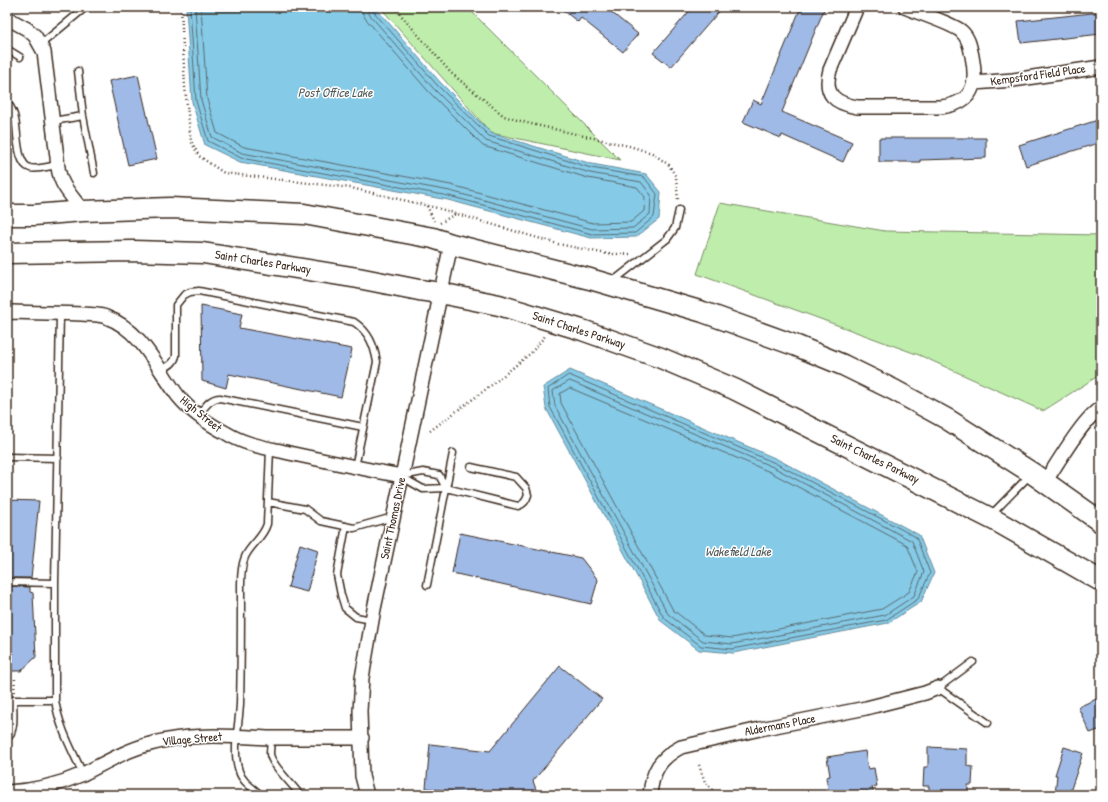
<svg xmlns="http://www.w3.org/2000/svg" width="1108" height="802" font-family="'Patrick Hand',sans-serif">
  <rect width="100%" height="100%" fill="#fff"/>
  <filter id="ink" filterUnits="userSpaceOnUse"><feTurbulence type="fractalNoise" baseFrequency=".025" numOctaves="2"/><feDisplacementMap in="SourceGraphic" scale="8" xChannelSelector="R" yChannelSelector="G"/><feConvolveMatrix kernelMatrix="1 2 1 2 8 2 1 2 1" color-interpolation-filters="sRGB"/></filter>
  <g filter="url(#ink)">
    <path fill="#beedac" stroke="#7c8c65" d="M 380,7 L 467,7 L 620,160 L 491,133 Z
      M 720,203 L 885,231 L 1101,235 L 1101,374 L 1043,411 L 919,355 L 697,274 Z"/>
    <path fill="#85cae7" stroke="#678a97" d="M 186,7 L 375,7 L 440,82 L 491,133 L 592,164 L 646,174 L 661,192 L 659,219 L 636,237 L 591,238 L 448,200 L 240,162 L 205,145 L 192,102 Z
      M 570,370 L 777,459 L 919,535 L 934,573 L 921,602 L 888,623 L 733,653 L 699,650 L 661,621 L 546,408 L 543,387 Z"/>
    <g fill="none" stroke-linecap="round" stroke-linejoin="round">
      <path stroke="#596a6e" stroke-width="1" d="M 190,7 L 196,101 L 208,141 L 241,158 L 449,196 L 592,234 L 635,233 L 654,217 L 657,194 L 644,177 L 591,168 L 489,136 L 437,85 L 373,11 L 372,7
        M 195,7 L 201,100 L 212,137 L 242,153 L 450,191 L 592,229 L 633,228 L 650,214 L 651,195 L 641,182 L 590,173 L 486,141 L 433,88 L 369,14 L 367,7
        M 201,7 L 207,99 L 217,133 L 244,147 L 451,185 L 593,223 L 631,222 L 644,211 L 645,197 L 637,187 L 588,178 L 483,146 L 429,92 L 365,18 L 362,12 L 361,7
        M 569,375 L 775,463 L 916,537 L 930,573 L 918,599 L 886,620 L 732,649 L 701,646 L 664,618 L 550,407 L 548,389 Z
        M 570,381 L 773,467 L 912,541 L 924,572 L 914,596 L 885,615 L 732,644 L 703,641 L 668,614 L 555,406 L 553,391 Z
        M 570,388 L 770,472 L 907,545 L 918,572 L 909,592 L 882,609 L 732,638 L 705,635 L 673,610 L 561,403 L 560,394 Z"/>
    </g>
    <path fill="#9fbae7" stroke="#3b2a1e" d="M 559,7 L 605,7 L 638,34 L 623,52 L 581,18 L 578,22 Z
      M 693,7 L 723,7 L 671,67 L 653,53 Z
      M 801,7 L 825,7 L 782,112 L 852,142 L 843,162 L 782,135 L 781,138 L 743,122 L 753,100 L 761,104 Z
      M 1101,12 L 1101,34 L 1021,43 L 1018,21 Z
      M 138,75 L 157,159 L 128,165 L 109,81 Z
      M 1101,119 L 1101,142 L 1026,166 L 1019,145 Z
      M 879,138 L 986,138 L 986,158 L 920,160 L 920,162 L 879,162 Z
      M 201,306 L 242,314 L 239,328 L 352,349 L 341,397 L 229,374 L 226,388 L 202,381 Z
      M 7,500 L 39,501 L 31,578 L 7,578 Z
      M 460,533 L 581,558 L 598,580 L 591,604 L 452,573 Z
      M 300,544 L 318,550 L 307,592 L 288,587 Z
      M 7,586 L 30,587 L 30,592 L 33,593 L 36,657 L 21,671 L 7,671 Z
      M 560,666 L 602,699 L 533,781 L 538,795 L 472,795 L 426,788 L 430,744 L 490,751 Z
      M 1101,697 L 1101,729 L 1090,733 L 1078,707 Z
      M 928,747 L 967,749 L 967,766 L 973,767 L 972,785 L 968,785 L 968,795 L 929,795 L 929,786 L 923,786 L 924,767 L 928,767 Z
      M 1064,747 L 1083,753 L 1069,795 L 1055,795 L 1057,775 L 1055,775 Z
      M 865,751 L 868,769 L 874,768 L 877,786 L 872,787 L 874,795 L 829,795 L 826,777 L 830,776 L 827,757 Z"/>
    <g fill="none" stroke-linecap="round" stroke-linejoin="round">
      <defs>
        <path id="lane" d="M 40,45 L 86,7
          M 7,49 L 20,57
          M 78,71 L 83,116 L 94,173
          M 7,102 C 11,107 14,113 15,119 C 18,131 16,164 30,168 C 38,170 49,166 58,165
          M 53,121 L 83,116
          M 612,282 L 667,239 L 675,228 L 679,210
          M 60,313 L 55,583 L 55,700 C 59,727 72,750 83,774
          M 161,370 C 168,366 174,364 176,356 L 176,305 L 184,295 L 190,292 L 199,291 L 354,322 C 369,332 374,345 377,362 L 355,467
          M 199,414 C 205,407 210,398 220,398 L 363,427
          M 7,457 L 58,458
          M 402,476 L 423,472 L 439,475 L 446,488
          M 402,477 L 423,489 L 446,488 L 518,506 C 524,504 526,501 528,495 L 526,488 L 516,477 L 471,467
          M 268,502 L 305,509 L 321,521 L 354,528 L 393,517
          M 990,516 L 1030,475
          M 346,526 L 337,575 L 341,595 L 345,608 L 356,617 L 372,620
          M 7,582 L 55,583
          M 427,585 L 453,453
          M 973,662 L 938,688 L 988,723
          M 7,700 L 55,700
          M 7,738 C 16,732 13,710 13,700
          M 271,738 C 271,743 270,749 270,754 C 271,764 290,782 297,791 L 296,795
          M 261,795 C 253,788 242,782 239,771 C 232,752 239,725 240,704 C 241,665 241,625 241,585 C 241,576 241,566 245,557 C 250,545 263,538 267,524 L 270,449"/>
        <path id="street" d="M 857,7 L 830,70 C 823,95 835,103 857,107 L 941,107 C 973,103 978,85 972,56 C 970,47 969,38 961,31 C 951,23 918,13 905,7
          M 7,18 L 27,29 L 35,36 L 44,52 L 57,157 C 58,184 67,190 83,211
          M 974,83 L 1013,80 L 1101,67
          M 7,313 L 13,312 C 36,313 59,313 82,314 C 90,315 99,314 106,317 C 142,330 157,368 178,396 C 190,411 209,424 226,433 C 245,445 268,448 289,453 C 326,461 364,469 402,476
          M 1045,482 C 1057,464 1084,417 1101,408
          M 7,792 C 34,791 58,785 83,774 C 105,763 126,750 150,744 C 188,733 228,736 267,738 C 299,738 330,738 362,738
          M 367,795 L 362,776 L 360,711 L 362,678 L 374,609 L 451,244
          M 650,795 C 652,771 660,758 681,747 L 760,729 L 866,708 L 925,693 L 938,688"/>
        <path id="primary" d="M 7,215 L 34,215 L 83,211 L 170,208 L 304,214 L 433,238 L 451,244 L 590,279 L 703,312 L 797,346 L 843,365 L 894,390 L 947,419 L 1032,473 L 1101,522
          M 7,253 L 133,251 L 203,253 L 358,278 L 419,290 L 440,293 L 499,305 L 582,330 L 661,358 L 734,389 L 998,522 L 1101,581"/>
      </defs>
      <use href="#lane" stroke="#3b2a1e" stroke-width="9"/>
      <use href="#street" stroke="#3b2a1e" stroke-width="16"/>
      <use href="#primary" stroke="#3b2a1e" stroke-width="23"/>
      <path stroke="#3b2a1e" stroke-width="2.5" stroke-dasharray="1 3" stroke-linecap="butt" d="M 181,7 L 185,87 L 191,141 L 199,156 L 224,173 L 351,188 L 437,208 L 558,244 L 607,254 L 630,254
        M 394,7 L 451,73 L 504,116 L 527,123 L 629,146 L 652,153 L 669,165 L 676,177 L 678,201
        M 427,206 L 434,221
        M 440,223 L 457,213
        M 430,431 L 493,384 L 531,353 L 545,336
        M 14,692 L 15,678
        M 699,765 L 705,782 L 717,795"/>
      <use href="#lane" stroke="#fff" stroke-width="6"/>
      <use href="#street" stroke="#fff" stroke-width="13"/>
      <use href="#primary" stroke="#fff" stroke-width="20"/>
    </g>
  </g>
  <g text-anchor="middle" stroke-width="3" stroke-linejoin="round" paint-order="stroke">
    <g font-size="12" fill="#3b2a1e" stroke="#fff">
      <text transform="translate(1038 75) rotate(-8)" y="4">Kempsford Field Place</text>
      <text transform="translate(263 262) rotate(9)" y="4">Saint Charles Parkway</text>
      <text transform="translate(579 330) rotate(18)" y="4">Saint Charles Parkway</text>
      <text transform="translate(201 414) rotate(39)" y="4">High Street</text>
      <text transform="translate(875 459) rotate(26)" y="4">Saint Charles Parkway</text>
      <text transform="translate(393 518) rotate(-78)" y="4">Saint Thomas Drive</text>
      <text transform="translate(780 725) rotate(-11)" y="4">Aldermans Place</text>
      <text transform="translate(192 739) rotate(-5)" y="4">Village Street</text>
    </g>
    <g font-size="13" font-style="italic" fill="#515a5a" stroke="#fff">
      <text x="335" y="97">Post Office Lake</text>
      <text x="738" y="556">Wakefield Lake</text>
    </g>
  </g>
  <rect width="1108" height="802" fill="none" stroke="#fff" stroke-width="24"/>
  <rect x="12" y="12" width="1084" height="778" fill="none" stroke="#3b2a1e" stroke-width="1.5" filter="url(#ink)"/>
</svg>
